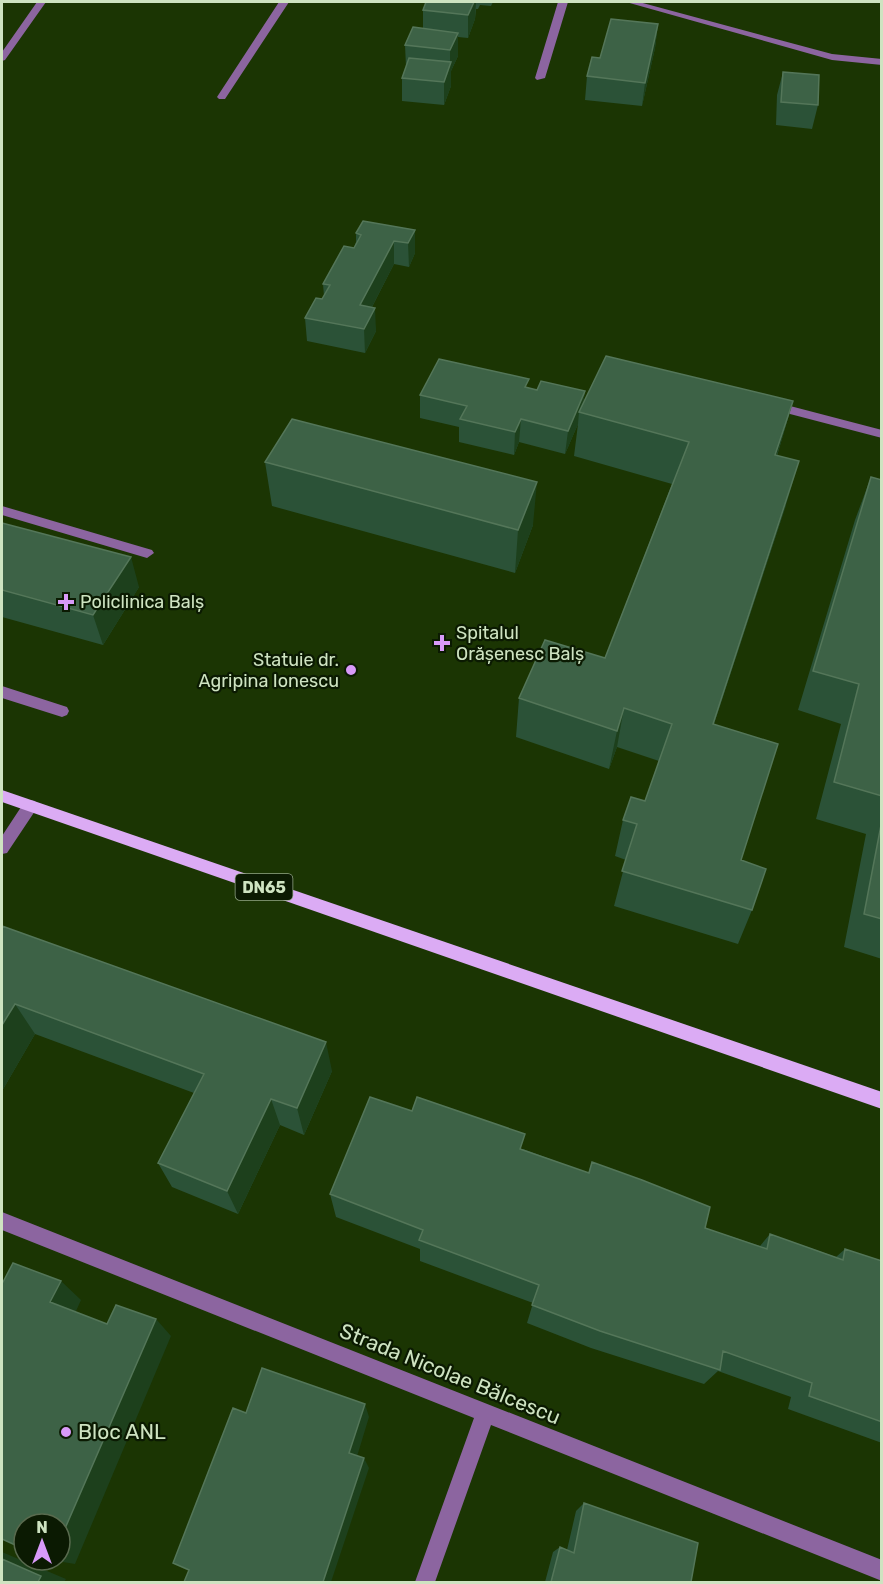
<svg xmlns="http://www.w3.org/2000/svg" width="883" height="1584" font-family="Rubik,sans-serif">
  <rect width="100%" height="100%" fill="#1b3503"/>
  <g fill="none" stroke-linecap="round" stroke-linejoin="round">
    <path fill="#8c65a0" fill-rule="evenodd" d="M 37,2 L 46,2 L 5,60 L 2,61 L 2,52 Z
      M 279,2 L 289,2 L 225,99 L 219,99 L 217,97 Z
      M 558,2 L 568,2 L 545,78 L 537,80 L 535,78 Z
      M 626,2 L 639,2 L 832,54 L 882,59 L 882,65 L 832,60 Z
      M 771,401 L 882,430 L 882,438 L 767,408 L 767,402 Z
      M 2,506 L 152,550 L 154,553 L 147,558 L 2,515 Z
      M 2,686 L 67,707 L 69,711 L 67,715 L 62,717 L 2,698 Z
      M 30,800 L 35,801 L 38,806 L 35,811 L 7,853 L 2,854 L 2,836 L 25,801 Z
      M 2,1212 L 882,1560 L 882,1581 L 491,1425 L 435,1582 L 415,1582 L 474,1418 L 2,1230 Z"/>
    <path fill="#dbabf4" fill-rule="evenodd" d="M 2,790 L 882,1092 L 882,1109 L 2,802 Z"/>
  </g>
  <path fill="#2b5237" d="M 426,2 L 493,2 L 491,6 L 480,5 L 478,9 L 476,9 L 475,19 L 468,38 L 458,37 L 458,56 L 451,71 L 451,86 L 444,105 L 402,101 L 402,78 L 406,67 L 405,45 L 423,28 L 423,10 Z
    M 658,24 L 655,48 L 642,106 L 585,100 L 587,76 L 600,58 Z
    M 783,72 L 818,105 L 812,129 L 776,125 L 777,95 Z
    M 415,230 L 415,253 L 409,267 L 394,264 L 372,307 L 376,331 L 365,353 L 307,341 L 305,318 L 322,299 L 324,296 L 323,284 L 354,248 L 356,242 L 356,233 Z
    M 528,388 L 537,390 L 585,391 L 583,403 L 793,401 L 777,456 L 786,505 L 714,724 L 752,910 L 738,944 L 614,906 L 626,860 L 615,856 L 623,820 L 645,801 L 659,761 L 617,747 L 609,769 L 516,737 L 519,698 L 605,658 L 672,484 L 574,456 L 578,424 L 565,454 L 519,442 L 514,455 L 459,442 L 459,427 L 420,418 L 420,395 Z
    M 265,462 L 533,525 L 515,573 L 272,506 Z
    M 871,477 L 882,480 L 882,959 L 844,947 L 866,834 L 816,819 L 841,724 L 798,710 L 855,520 Z
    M 2,523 L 139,587 L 103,645 L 2,617 Z
    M 2,926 L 332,1071 L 304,1135 L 280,1125 L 238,1214 L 172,1187 L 158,1163 L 194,1093 L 35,1034 L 2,1091 Z
    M 523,1149 L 588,1173 L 592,1162 L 705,1228 L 760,1246 L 770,1234 L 836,1257 L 845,1249 L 882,1261 L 882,1443 L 788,1409 L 791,1397 L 718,1371 L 704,1384 L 591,1348 L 527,1323 L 533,1303 L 420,1261 L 420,1249 L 336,1217 L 330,1194 Z
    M 584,1503 L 691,1582 L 545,1582 L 553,1552 L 560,1547 L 567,1550 L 576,1511 Z"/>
  <path fill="#1d401c" d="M 474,2 L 476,2 L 475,19 L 468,38 L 468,15 Z
    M 658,24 L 655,48 L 642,106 L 645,83 Z
    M 458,33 L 458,56 L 451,71 L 451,86 L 444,105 L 444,82 L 450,65 L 450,50 Z
    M 415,230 L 415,253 L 409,267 L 408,243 Z
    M 394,241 L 394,264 L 361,328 L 360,305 Z
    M 375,308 L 376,331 L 365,353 L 364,329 Z
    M 585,391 L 582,413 L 579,412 L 578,424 L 565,454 L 568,431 Z
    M 793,401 L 780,445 L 762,499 L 775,455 Z
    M 521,419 L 519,442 L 514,455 L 515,432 Z
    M 799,461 L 786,505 L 701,762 L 713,724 Z
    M 537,482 L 533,525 L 515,573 L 518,530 Z
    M 131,557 L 139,587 L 103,645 L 93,615 Z
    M 624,708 L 617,747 L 609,769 L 617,731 Z
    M 15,1004 L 35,1034 L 2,1091 L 2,1025 Z
    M 326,1042 L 332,1071 L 304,1135 L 297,1108 Z
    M 271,1099 L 280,1125 L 238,1214 L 227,1191 Z
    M 61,1281 L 81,1300 L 72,1320 L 50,1302 Z
    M 156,1319 L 171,1336 L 75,1564 L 51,1560 L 60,1560 L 60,1540 Z
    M 365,1404 L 369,1417 L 355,1463 L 349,1453 Z
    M 364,1458 L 369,1468 L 331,1582 L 323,1582 Z
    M 2,1552 L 66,1579 L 64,1582 L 38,1582 L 2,1559 Z"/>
  <path fill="#3d6246" stroke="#547659" stroke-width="1.5" d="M 426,2 L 474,2 L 468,15 L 423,10 Z
    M 611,19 L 658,24 L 645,83 L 587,76 L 592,57 L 600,58 Z
    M 413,27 L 458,33 L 450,50 L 405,45 Z
    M 409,58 L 451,62 L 444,82 L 402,78 Z
    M 783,72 L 819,75 L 818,105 L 781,102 Z
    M 363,221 L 415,230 L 408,243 L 394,241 L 360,305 L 375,308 L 364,329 L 305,318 L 316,298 L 322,299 L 330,285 L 323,284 L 344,246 L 354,248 L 361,235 L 356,233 Z
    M 606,356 L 793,401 L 775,455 L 799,461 L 713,724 L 778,744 L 741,860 L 766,869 L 752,910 L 622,871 L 637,824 L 623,820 L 631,797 L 645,801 L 672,724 L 624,708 L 617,731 L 519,698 L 545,640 L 605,658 L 689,442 L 579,412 Z
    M 439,359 L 529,379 L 525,387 L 537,390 L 541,381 L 585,391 L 568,431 L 521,419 L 515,432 L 460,419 L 467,406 L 420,395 Z
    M 292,419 L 537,482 L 518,530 L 265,462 Z
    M 871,477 L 882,480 L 882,796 L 834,782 L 859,684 L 813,671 Z
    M 2,523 L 131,557 L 93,615 L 2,590 Z
    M 882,820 L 882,919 L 864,914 Z
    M 2,926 L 326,1042 L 297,1108 L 271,1099 L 227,1191 L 158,1163 L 204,1074 L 15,1004 L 2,1025 Z
    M 370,1097 L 412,1111 L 417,1097 L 525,1134 L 520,1149 L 589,1173 L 592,1162 L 642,1180 L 710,1207 L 705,1228 L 767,1249 L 770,1234 L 843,1260 L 845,1249 L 882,1261 L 882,1422 L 809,1396 L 812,1383 L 723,1351 L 720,1370 L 600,1331 L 532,1305 L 539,1285 L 419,1240 L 423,1230 L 330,1194 Z
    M 13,1263 L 61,1281 L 50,1302 L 107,1324 L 116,1305 L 156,1319 L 60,1540 L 60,1524 L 24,1524 L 24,1549 L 2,1539 L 2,1282 L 3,1282 Z
    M 262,1368 L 365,1404 L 349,1453 L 364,1458 L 323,1582 L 184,1582 L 189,1570 L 173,1563 L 233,1408 L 246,1413 Z
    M 584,1503 L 698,1543 L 691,1582 L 551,1582 L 560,1547 L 574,1553 Z
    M 2,1559 L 41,1576 L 38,1582 L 2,1582 Z"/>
  <g fill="#d89af8" stroke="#0b1a02" stroke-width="2">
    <path d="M63 593h6v6h6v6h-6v6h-6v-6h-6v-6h6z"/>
    <path d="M439 634h6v6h6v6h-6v6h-6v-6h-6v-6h6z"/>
    <circle cx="351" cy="670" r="6"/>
    <circle cx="66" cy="1432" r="6"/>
  </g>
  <g text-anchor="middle" stroke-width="4.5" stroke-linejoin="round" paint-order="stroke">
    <rect fill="#0b1a02" stroke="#94a788" stroke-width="1.5" x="235.5" y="874" width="57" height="26" rx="4.5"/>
    <g font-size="16" font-weight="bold" fill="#cee3c1">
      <text x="264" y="893">DN65</text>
    </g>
    <g font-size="18" fill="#cee3c1" stroke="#0b1a02" text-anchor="start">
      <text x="80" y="608">Policlinica Balș</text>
      <text x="456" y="639">Spitalul<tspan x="456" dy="21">Orășenesc Balș</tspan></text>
      <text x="339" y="666" text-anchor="end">Statuie dr.<tspan x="339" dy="21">Agripina Ionescu</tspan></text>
    </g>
    <g font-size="21" fill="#cee3c1" stroke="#0b1a02">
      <text transform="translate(450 1374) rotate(22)" y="7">Strada Nicolae Bălcescu</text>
    </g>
    <g font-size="21" fill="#cee3c1" stroke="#0b1a02" text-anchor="start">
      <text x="78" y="1439">Bloc ANL</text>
    </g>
  </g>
  <rect width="883" height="1584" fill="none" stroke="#cee3c1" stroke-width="6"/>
  <g transform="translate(42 1542)"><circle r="28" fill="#0b1a02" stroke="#596a4e" stroke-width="1.5"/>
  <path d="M0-4.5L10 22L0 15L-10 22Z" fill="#d89af8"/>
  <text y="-9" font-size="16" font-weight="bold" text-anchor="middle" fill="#cee3c1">N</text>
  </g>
</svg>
